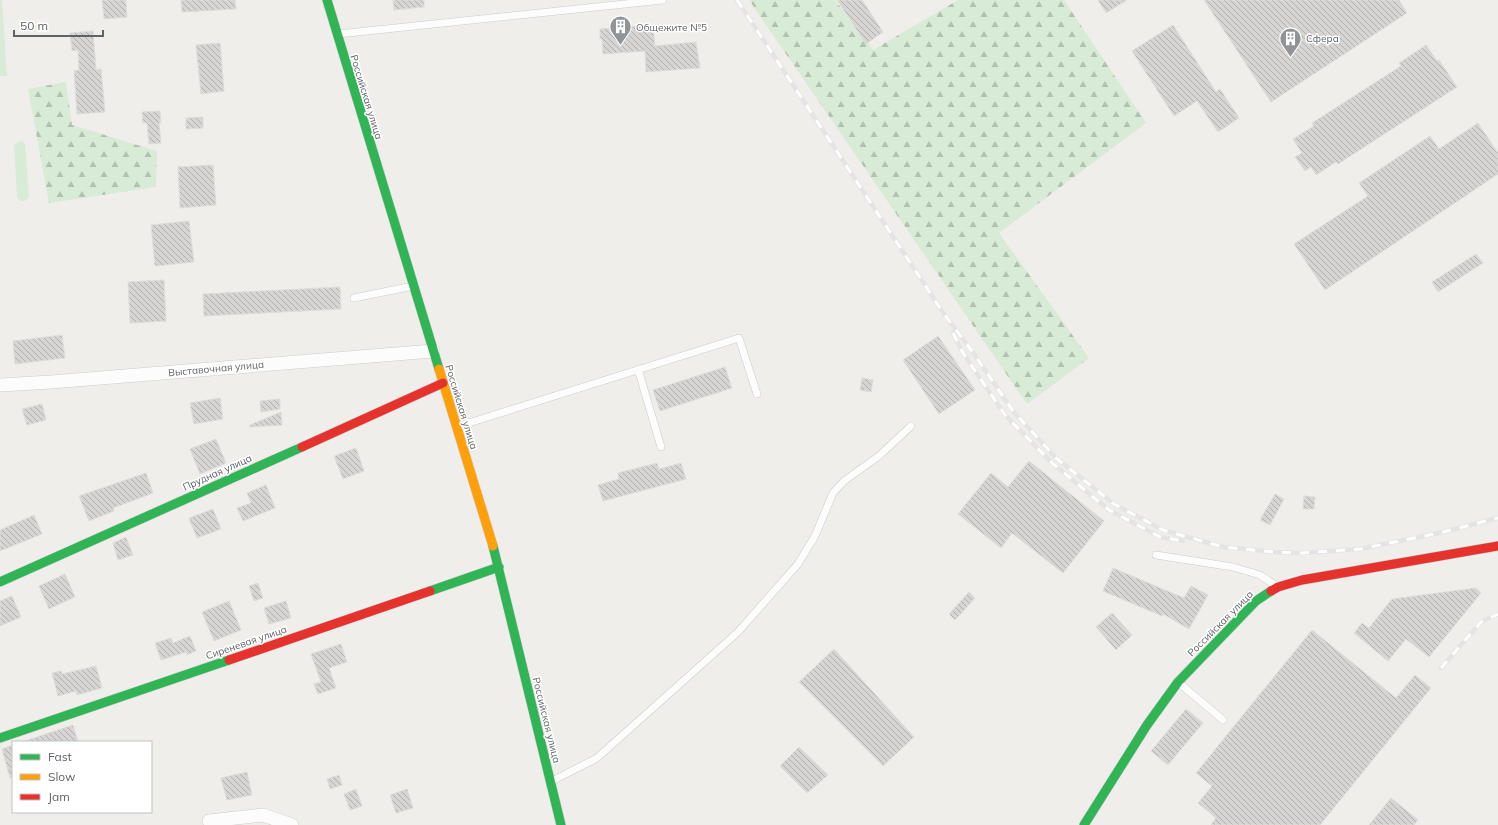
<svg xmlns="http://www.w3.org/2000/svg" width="1498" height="825" font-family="Mulish,sans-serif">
  <defs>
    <pattern id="forest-firs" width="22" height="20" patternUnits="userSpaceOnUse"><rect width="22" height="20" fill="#d8ebd6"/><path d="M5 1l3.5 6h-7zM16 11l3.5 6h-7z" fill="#b2c2b1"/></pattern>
    <pattern id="building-back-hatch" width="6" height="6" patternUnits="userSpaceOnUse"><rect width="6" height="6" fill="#d6d5d3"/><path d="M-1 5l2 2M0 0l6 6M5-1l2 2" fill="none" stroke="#b1b0af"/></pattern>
  </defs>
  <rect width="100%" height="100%" fill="#efeeea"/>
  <path fill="#d8ebd6" d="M 0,0 L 2,0 L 7,76 L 0,76 Z
    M 22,141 L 25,144 L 29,197 L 25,201 L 21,201 L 17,198 L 14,145 L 18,142 Z"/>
  <path fill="url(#forest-firs)" d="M 749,0 L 835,0 L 873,50 L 958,0 L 1064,0 L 1146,123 L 999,233 L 1089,358 L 1027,404 Z
    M 66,82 L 72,125 L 157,151 L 156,187 L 49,203 L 28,89 Z"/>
  <path fill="url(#building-back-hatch)" stroke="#deddd9" d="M 102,0 L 126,0 L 127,17 L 104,19 Z
    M 181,0 L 235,0 L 236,9 L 182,12 Z
    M 393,0 L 424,0 L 424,7 L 394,10 Z
    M 837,0 L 862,0 L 883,32 L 866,44 Z
    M 1098,0 L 1127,0 L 1106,13 Z
    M 1204,0 L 1399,0 L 1407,13 L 1271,102 Z
    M 653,25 L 655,46 L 696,42 L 700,68 L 646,72 L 645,51 L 603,54 L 602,39 L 600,39 L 600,29 Z
    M 1173,25 L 1216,92 L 1220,89 L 1239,118 L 1218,132 L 1197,101 L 1174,116 L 1132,51 Z
    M 93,31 L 96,70 L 101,69 L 105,112 L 77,114 L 74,71 L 79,70 L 78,50 L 72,51 L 70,33 Z
    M 220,43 L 224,91 L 201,94 L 196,45 Z
    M 1426,45 L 1437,61 L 1439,60 L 1457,87 L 1338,164 L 1336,162 L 1316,175 L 1311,167 L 1305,171 L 1295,157 L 1302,153 L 1293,139 L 1314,126 L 1312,123 L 1401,66 L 1399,63 Z
    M 160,111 L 161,123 L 159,123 L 161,143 L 149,144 L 147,123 L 143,123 L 142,112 Z
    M 203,117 L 203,128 L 186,129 L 186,118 Z
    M 1478,123 L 1498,153 L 1498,174 L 1325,290 L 1294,244 L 1368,196 L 1359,183 L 1430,136 L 1439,149 Z
    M 213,165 L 216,205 L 180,208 L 178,167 Z
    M 189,221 L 194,262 L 155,266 L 151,225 Z
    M 1476,254 L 1483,263 L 1438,292 L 1432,282 Z
    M 164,280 L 166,321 L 130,323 L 128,282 Z
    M 340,287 L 341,309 L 204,316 L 203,294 Z
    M 62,335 L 65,358 L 15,364 L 13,341 Z
    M 938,336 L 975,390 L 939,414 L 903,360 Z
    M 725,367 L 732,388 L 660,411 L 653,390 Z
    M 862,378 L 873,380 L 871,392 L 860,390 Z
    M 220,398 L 223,419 L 194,424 L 190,403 Z
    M 280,399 L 280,409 L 261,412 L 260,401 Z
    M 42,404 L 46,420 L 27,425 L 22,409 Z
    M 281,412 L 282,425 L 250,427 L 250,425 Z
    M 216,439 L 226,463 L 200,474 L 190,449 Z
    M 356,448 L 364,471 L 343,479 L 334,456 Z
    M 1029,461 L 1104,521 L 1063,573 L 1012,533 L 1001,548 L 958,514 L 991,473 L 1008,487 Z
    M 657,463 L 659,469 L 681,463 L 686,479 L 603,501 L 598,485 L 619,479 L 618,473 Z
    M 146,473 L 153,493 L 113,508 L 114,511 L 89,521 L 79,496 Z
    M 266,485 L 275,508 L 243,521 L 237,508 L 251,503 L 247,493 Z
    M 1275,494 L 1284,499 L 1270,525 L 1260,520 Z
    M 1304,496 L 1315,497 L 1314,509 L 1303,509 Z
    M 213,509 L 221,529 L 197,538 L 189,518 Z
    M 34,515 L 42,534 L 0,551 L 0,530 Z
    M 126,537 L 133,555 L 118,560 L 113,543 Z
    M 1113,568 L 1184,598 L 1191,586 L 1208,595 L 1189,629 L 1163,614 L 1162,616 L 1103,591 Z
    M 65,574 L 75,597 L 49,609 L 39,586 Z
    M 258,583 L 263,598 L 254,601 L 249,586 Z
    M 1476,588 L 1481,593 L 1429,657 L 1406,639 L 1388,661 L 1354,633 L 1362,623 L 1369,628 L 1392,599 Z
    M 969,592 L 975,598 L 955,620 L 949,614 Z
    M 12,596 L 21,617 L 0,626 L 0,601 Z
    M 229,601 L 241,630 L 214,641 L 202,612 Z
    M 286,601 L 291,618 L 269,624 L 264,608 Z
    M 1112,613 L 1132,635 L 1116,650 L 1096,627 Z
    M 1312,630 L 1396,698 L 1415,675 L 1431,688 L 1320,825 L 1211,825 L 1216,818 L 1198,803 L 1212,786 L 1196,773 Z
    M 190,636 L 196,651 L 187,655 L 186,652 L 161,660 L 155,643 L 171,638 L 173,643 Z
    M 341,644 L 347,662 L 329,668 L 336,688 L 318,694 L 314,684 L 321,682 L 311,654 Z
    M 834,649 L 914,737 L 883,766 L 799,682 Z
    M 96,666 L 102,688 L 77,695 L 76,691 L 58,696 L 52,673 L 61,671 L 62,674 Z
    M 1186,709 L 1203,723 L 1168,765 L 1151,751 Z
    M 73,725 L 78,742 L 22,742 Z
    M 13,745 L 13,777 L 10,778 L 2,749 Z
    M 799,747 L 828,775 L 807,793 L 780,766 Z
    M 247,772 L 252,795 L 227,800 L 221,778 Z
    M 339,775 L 342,785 L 330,789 L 327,779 Z
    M 356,789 L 362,806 L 350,810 L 344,794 Z
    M 407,789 L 413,808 L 396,813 L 390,795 Z
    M 1391,798 L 1418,820 L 1414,825 L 1369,825 Z"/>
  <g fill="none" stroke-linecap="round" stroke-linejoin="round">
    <defs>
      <path id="lane" d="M 338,34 L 663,0
        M 354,298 L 413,286
        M 638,369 L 661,447
        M 456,427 L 739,338 L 757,394
        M 1156,555 L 1233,567 L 1260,575 L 1278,587
        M 1178,682 L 1223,720
        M 552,781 L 597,758 L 738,632 L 798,564 L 815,536 L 833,493 L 844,481 L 879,456 L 911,426"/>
      <path id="street" d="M 0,385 L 51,382 L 433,351
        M 209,821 L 263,815 L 292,825"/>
      <path id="fast" d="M 327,0 L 439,369
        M 493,546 L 561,825
        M 0,582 L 302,447
        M 430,591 L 499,567
        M 0,738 L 229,660
        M 1084,825 L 1147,725 L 1178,682 L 1256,601 L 1271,591"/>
      <path id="slow" d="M 439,369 L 493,546"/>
      <path id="jam" d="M 302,447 L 443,383
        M 1271,591 L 1278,587 L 1302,580 L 1498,546
        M 229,660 L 430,591"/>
    </defs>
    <use href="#lane" stroke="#cbcccc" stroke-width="8"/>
    <use href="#street" stroke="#cbcccc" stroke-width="14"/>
    <use href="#fast" stroke="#cacacb" stroke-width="10"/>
    <use href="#slow" stroke="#cacacb" stroke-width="10"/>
    <use href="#jam" stroke="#cacacb" stroke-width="10"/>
    <use href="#lane" stroke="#fdfcfc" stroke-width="7"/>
    <use href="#street" stroke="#fdfcfc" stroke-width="13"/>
    <use href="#fast" stroke="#30b455" stroke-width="9"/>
    <use href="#slow" stroke="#ff9f0a" stroke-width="9"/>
    <use href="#jam" stroke="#e5322d" stroke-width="9"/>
    <defs>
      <path id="rail" d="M 737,0 L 944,314 L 972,351 L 1013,411 L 1056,458 L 1114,504 L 1163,530 L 1223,547 L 1274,552 L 1301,553 L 1360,549 L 1439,533 L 1498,518
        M 953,333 L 963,353 L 1005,415 L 1052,463 L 1109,510 L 1160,537 L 1183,541
        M 1441,668 L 1481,622 L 1498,614"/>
    </defs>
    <use href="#rail" stroke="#e4e4e4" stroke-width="4.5"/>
    <use href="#rail" stroke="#fff" stroke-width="3" stroke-dasharray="9" stroke-linecap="butt"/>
  </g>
  <defs>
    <symbol id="building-pin" viewBox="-11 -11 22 30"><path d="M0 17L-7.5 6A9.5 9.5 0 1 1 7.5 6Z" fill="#919496" stroke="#fff"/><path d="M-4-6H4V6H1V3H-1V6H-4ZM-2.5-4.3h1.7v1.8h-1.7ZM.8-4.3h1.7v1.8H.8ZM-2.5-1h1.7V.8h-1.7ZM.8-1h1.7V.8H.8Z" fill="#fff"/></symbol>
  </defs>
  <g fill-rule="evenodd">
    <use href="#building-pin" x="608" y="14" width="25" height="34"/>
    <use href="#building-pin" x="1278" y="26" width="25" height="34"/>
  </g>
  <g text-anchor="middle" stroke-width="3" stroke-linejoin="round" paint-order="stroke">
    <g font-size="10" fill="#5f6368" stroke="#fff" text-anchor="start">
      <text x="636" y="31">Общежите №5</text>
      <text x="1306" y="42">Сфера</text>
    </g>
    <g font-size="10" fill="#5f6368" stroke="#fff">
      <text transform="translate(367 97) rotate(73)" y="4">Российская улица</text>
      <text transform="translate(216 368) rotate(-5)" y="4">Выставочная улица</text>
      <text transform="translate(462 407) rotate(73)" y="4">Российская улица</text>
      <text transform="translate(217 472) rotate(-24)" y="4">Прудная улица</text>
      <text transform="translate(1220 623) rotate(-45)" y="4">Российская улица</text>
      <text transform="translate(246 642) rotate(-19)" y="4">Сиреневая улица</text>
      <text transform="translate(547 720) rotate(76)" y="4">Российская улица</text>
    </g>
  </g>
  <rect x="12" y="741" width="140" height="72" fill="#ffffff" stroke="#bfc1c3"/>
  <rect x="20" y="754" width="20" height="6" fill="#30b455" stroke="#bfc1c3"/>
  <text x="48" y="761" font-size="12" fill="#5f6368">Fast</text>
  <rect x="20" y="774" width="20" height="6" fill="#ff9f0a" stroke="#bfc1c3"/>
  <text x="48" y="781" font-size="12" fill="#5f6368">Slow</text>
  <rect x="20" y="794" width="20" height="6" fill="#e5322d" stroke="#bfc1c3"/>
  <text x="48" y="801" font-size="12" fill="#5f6368">Jam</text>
  <path d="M14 30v6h89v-6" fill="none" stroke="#5f6368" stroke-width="2"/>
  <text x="20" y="30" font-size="12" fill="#5f6368" stroke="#ffffff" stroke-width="3" paint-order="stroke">50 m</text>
</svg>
